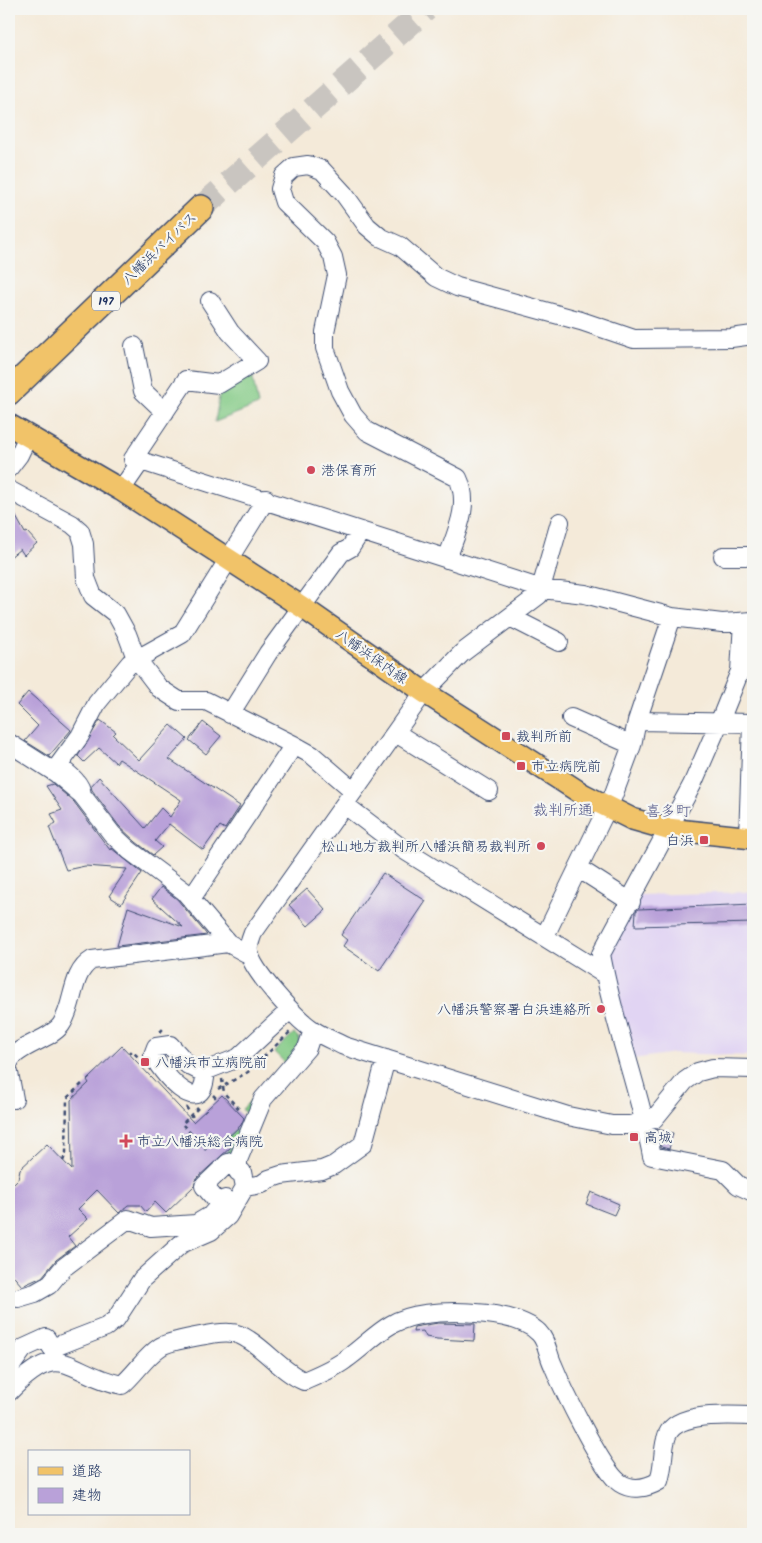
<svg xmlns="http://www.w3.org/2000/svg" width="762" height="1543" font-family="Kalam,'Klee One',sans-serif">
  <rect width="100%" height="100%" fill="#f6f6f2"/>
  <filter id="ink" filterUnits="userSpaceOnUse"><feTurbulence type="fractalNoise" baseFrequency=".02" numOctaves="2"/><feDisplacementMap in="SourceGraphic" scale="10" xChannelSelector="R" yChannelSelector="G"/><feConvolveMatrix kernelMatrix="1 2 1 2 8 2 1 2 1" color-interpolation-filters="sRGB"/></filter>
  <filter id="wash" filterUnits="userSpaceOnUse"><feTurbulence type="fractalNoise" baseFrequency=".0096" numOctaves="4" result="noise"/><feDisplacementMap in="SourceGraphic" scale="20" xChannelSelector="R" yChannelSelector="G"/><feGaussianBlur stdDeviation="1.12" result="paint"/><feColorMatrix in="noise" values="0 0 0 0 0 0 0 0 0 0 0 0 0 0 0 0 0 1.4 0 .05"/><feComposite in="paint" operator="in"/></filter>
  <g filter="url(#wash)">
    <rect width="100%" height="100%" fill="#f4ead9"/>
    <path fill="#e1d4f3" d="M 753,892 L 753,1056 L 674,1053 L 633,1059 L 606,955 L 638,895 Z"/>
    <path fill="#83ca85" stroke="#4f7c72" d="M 252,373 L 258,405 L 215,422 L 220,391 Z
      M 294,1033 L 299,1038 L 299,1050 L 286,1064 L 274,1052 Z
      M 276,1075 L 235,1150 L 221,1160 L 219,1158 L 230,1148 L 224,1141 L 249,1117 L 242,1109 Z"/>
    <g id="blocks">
      <path fill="#b9a1d9" d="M 9,504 L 25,533 L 27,532 L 37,543 L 24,555 L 20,549 L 9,558 Z
        M 28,692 L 71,730 L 49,756 L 25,741 L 38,726 L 17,705 Z
        M 100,720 L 116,732 L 113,735 L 139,760 L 171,725 L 187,739 L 169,759 L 240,806 L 225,829 L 220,826 L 203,850 L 169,824 L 155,841 L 162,847 L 153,855 L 136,842 L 119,826 L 92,790 L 91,786 L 99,777 L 145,828 L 161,808 L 170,817 L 181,800 L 119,759 L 116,763 L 99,748 L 84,762 L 78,756 Z
        M 203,722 L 221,736 L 206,754 L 189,740 Z
        M 53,784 L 74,802 L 110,850 L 111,848 L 142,873 L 121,904 L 109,896 L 127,869 L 85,866 L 66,870 L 49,827 L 56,823 L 51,814 L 62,810 L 46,786 Z
        M 383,873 L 426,901 L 379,971 L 343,946 L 347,940 L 341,935 Z
        M 161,887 L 177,899 L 207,935 L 117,946 L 128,907 L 183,927 L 152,899 Z
        M 307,889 L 326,910 L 308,926 L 289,905 Z
        M 753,904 L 753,923 L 635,926 L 636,911 L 639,909 Z
        M 122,1046 L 193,1122 L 222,1095 L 244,1118 L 241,1125 L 224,1141 L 231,1147 L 197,1178 L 194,1186 L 166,1213 L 155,1202 L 146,1212 L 140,1205 L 128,1205 L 119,1213 L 97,1190 L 78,1209 L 88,1219 L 68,1237 L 75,1246 L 56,1260 L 42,1277 L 22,1286 L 9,1271 L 9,1188 L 18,1179 L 20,1169 L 47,1144 L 72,1170 L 71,1100 L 89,1083 L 87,1080 Z
        M 657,1129 L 673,1133 L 669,1149 L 661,1147 Z
        M 591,1192 L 619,1204 L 614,1215 L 586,1204 Z
        M 438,1323 L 475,1324 L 474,1341 L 437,1339 L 426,1337 L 423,1331 L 413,1332 L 414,1327 Z"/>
    </g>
  </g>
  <g filter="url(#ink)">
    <use href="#blocks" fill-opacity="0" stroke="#3c4b70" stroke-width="1"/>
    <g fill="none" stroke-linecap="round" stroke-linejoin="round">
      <path stroke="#c9c5c0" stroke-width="25" stroke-dasharray="25 12" stroke-linecap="butt" d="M 201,208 L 426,9"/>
      <defs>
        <path id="minor" d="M 134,346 L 143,391 L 165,412
          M 141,461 L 133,459 L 186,380 L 219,384 L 257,361 L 230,332 L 210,301
          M 9,468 L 19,455 L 28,436
          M 9,490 L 72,524 L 80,531 L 84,544 L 86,578 L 93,596 L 116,614 L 127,634 L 136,658 L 159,688 L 179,701 L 206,701 L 294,745 L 312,755 L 354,791
          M 121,490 L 141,461 L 542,589 L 585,594 L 672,617 L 722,623 L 753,621
          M 560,522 L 539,595 L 462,653 L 424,692 L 253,933 C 250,941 247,948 250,956 C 256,974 296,1019 313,1030 C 322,1036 334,1041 344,1046 L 568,1116 L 612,1125 L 630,1125 L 654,1119 L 685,1081 L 698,1072 L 713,1068 L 753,1069
          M 723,556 L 753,556
          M 447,559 C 456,533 471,505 458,478 L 367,431 L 353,415 L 340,391 L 325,348 L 325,332 L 337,275 L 333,257 L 325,242 L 284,202 L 280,189 L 284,176 L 294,167 L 308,165 L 322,170 L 344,194 L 367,226 L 380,237 L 400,246 L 436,277 L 457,287 L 581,321 L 634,339 L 731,338 L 753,335
          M 510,617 L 559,642
          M 743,622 L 740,671 L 719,723 L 692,785 L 601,954 C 613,1023 639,1087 652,1156 L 723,1170 L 738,1185 L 753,1192
          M 230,714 L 268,653 L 341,553 L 350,548 L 361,531
          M 571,718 L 632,745
          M 637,721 L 753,723
          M 396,733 L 489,791
          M 9,743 L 56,773 L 82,795 L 112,834 L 129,850 L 184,891 L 228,943 L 250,955
          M 82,795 C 81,782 67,773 58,766 L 80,736 L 97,703 L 130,663 L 182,634 L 266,499
          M 345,805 L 404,850 L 604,974
          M 748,838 L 752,723
          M 578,868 L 631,902
          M 191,899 L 294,745
          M 545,936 L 613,796 L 632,745 L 637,721 L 672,617
          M 9,1063 C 13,1047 50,1040 61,1025 C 75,1005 70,973 92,960 L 228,943
          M 9,1073 L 14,1099
          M 205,1078 C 200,1120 159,1070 153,1055 L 156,1047 L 170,1045 L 188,1065 L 202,1072 L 238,1058 L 290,1010
          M 245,1187 L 262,1184 L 269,1179 L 281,1175 L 322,1170 L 334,1165 L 363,1144 L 386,1059
          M 221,1206 L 204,1186 L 228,1163 L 238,1160
          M 18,1298 L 35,1293 L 49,1285 L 63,1268 L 128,1219 L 151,1227 L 196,1224 L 211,1215 L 225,1199
          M 9,1369 L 24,1348 L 46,1338 L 52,1348 L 106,1327 L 116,1319 L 142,1279 L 181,1244 L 211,1231 L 228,1216 L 245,1187 L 242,1172 L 238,1172 L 238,1160 L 263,1099 L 307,1048 L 313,1030
          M 9,1392 C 63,1336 66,1374 122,1385 C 136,1373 145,1357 160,1347 C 168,1341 221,1331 231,1333 C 237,1333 243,1336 249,1340 C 268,1352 283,1372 304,1381 C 318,1375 333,1369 345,1360 C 375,1339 385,1319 425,1314 C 454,1310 518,1311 539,1333 C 547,1341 548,1355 553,1365 C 562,1387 602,1471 620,1483 C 632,1491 647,1488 659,1481 C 664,1465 662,1454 666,1439 C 672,1410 730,1416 753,1416"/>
        <path id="major" d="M 9,425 L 121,490 L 228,559 L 302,607 L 424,692 L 584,795 L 632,819 L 667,829 L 753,838"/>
        <path id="highway" d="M 9,392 L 201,208"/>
      </defs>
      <use href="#minor" stroke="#3c4b70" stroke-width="20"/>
      <use href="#major" stroke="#3c4b70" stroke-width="24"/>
      <use href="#highway" stroke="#3c4b70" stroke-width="28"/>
      <path stroke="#3c4b70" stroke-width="2.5" stroke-dasharray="4 4" stroke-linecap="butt" d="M 160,1032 L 165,1027
        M 129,1054 L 132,1051 L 139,1058
        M 222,1079 L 224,1093 L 240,1110 L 238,1112
        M 218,1089 L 248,1072 L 291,1031
        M 213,1095 L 217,1099
        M 186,1107 L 195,1120
        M 198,1108 L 182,1124 L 206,1150
        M 63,1161 L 66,1153 L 67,1098 L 83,1083"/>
      <use href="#minor" stroke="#fff" stroke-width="18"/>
      <use href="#major" stroke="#f1c369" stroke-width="21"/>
      <use href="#highway" stroke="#f1c369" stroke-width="25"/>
    </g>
  </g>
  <g fill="#d1495b" stroke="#f6f6f2" stroke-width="2">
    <circle cx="311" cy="470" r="5"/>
    <rect x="501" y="731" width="10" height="10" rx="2.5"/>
    <rect x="516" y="761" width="10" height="10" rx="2.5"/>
    <rect x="699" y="835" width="10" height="10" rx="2.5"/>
    <circle cx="541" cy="846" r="5"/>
    <circle cx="601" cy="1009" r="5"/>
    <rect x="140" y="1057" width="10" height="10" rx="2.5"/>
    <rect x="629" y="1132" width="10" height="10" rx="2.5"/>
    <path d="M123.5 1133.5h5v5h5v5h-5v5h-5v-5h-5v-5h5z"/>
  </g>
  <g text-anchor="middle" stroke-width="4.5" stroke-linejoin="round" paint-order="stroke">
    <rect fill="#f6f6f2" stroke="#5d6b8a" stroke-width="1" x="92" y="291.5" width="28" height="19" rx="4"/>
    <g font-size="12" font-weight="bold" fill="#1b2f5e">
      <text x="106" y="305">197</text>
    </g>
    <g font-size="14" fill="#1b2f5e" stroke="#f6f6f2">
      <text transform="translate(159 248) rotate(-44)" y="5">八幡浜バイパス</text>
      <text transform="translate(372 656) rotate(35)" y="5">八幡浜保内線</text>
    </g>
    <g font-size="14" fill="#1b2f5e" stroke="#f6f6f2" text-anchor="start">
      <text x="321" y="475">港保育所</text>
      <text x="516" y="741">裁判所前</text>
      <text x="531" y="771">市立病院前</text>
      <text x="694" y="845" text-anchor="end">白浜</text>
      <text x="531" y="851" text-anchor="end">松山地方裁判所八幡浜簡易裁判所</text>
      <text x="591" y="1014" text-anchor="end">八幡浜警察署白浜連絡所</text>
      <text x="155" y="1067">八幡浜市立病院前</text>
      <text x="644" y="1142">高城</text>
      <text x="137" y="1146">市立八幡浜総合病院</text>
    </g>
    <g font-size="15" fill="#525789" stroke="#f6f6f2">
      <text x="563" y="815">裁判所通</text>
      <text x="668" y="816">喜多町</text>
    </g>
  </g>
  <rect width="762" height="1543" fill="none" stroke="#f6f6f2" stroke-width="30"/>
  <rect x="28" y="1450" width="162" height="65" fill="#f6f6f2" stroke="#9ea6b7"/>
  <rect x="38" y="1467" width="25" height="8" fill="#f1c369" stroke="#9ea6b7"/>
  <text x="72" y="1476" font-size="15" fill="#1b2f5e">道路</text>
  <rect x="38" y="1488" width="25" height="15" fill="#b9a1d9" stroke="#9ea6b7"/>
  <text x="72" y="1500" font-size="15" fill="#1b2f5e">建物</text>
</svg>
